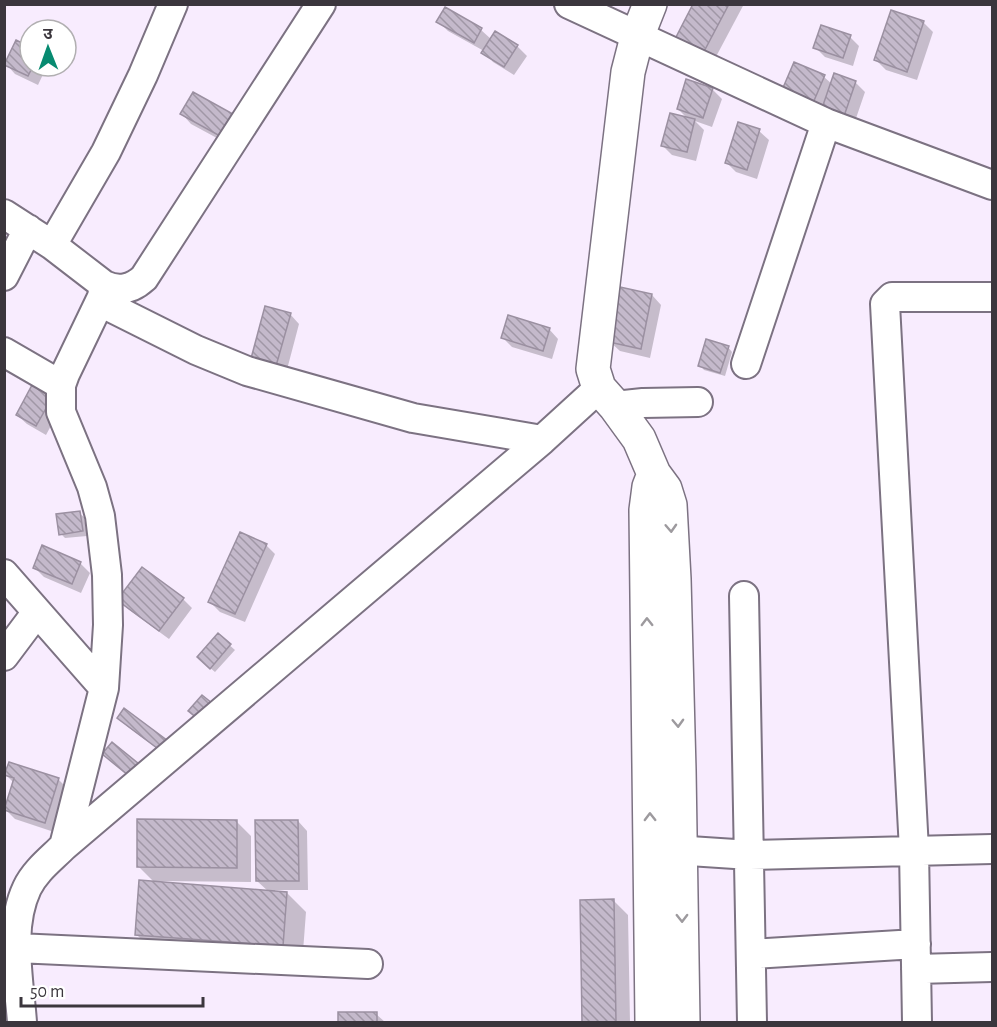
<svg xmlns="http://www.w3.org/2000/svg" width="997" height="1027" font-family="'Alegreya Sans','Noto Sans Devanagari',sans-serif">
  <defs>
    <pattern id="building-back-hatch" width="6" height="6" patternUnits="userSpaceOnUse" patternTransform="scale(1.5)"><rect width="6" height="6" fill="#c4b9cb"/><path d="M-1 5l2 2M0 0l6 6M5-1l2 2" fill="none" stroke="#a097a6"/></pattern>
  </defs>
  <rect width="100%" height="100%" fill="#f8ecfe"/>
  <path fill="#0003" d="M 695,4 L 744,4 L 710,68 L 683,54 Z
    M 446,9 L 481,30 L 491,39 L 517,46 L 527,56 L 514,75 L 493,62 L 484,51 L 448,31 L 438,21 Z
    M 923,22 L 933,32 L 917,80 L 886,70 L 876,60 Z
    M 850,37 L 859,46 L 853,66 L 825,57 L 815,47 Z
    M 30,49 L 30,66 L 47,66 L 38,85 L 15,74 L 6,64 Z
    M 795,64 L 824,77 L 832,84 L 855,82 L 865,92 L 852,130 L 820,119 Z
    M 712,89 L 722,99 L 712,127 L 695,121 L 704,130 L 696,161 L 672,155 L 663,146 L 688,119 L 678,109 Z
    M 193,94 L 239,150 L 191,124 L 182,114 Z
    M 759,131 L 769,140 L 757,179 L 736,172 L 726,162 Z
    M 652,295 L 661,305 L 650,358 L 620,351 L 610,342 Z
    M 290,314 L 299,324 L 284,381 L 261,375 Z
    M 549,329 L 558,339 L 552,359 L 512,347 L 503,338 Z
    M 728,347 L 732,352 L 725,376 L 704,370 L 700,365 Z
    M 33,387 L 61,407 L 46,435 L 27,424 L 17,415 Z
    M 79,513 L 84,517 L 87,536 L 65,538 L 61,534 Z
    M 266,545 L 275,554 L 245,622 L 220,612 L 210,602 Z
    M 80,563 L 90,573 L 81,593 L 44,577 L 35,568 Z
    M 183,599 L 192,608 L 169,639 L 128,609 L 119,600 Z
    M 218,635 L 235,650 L 215,672 L 203,662 Z
    M 119,718 L 175,762 L 128,727 Z
    M 10,764 L 59,780 L 68,789 L 54,832 L 15,819 L 6,810 L 14,783 L 6,775 Z
    M 298,821 L 307,831 L 308,890 L 275,890 L 275,892 L 287,893 L 306,912 L 302,965 L 156,954 L 137,935 L 155,883 L 138,866 L 237,822 L 251,836 L 251,882 L 160,881 L 160,884 L 269,892 L 257,881 Z
    M 582,901 L 614,901 L 628,915 L 630,1022 L 584,1022 Z
    M 340,1014 L 376,1014 L 385,1022 L 340,1022 Z"/>
  <path fill="url(#building-back-hatch)" stroke="#9b90a1" stroke-width="1.5" d="M 693,4 L 729,4 L 700,59 L 672,45 Z
    M 445,7 L 482,28 L 474,43 L 436,22 Z
    M 891,10 L 924,21 L 907,72 L 874,60 Z
    M 821,25 L 851,35 L 843,58 L 813,48 Z
    M 495,31 L 518,45 L 504,67 L 481,53 Z
    M 16,40 L 30,47 L 30,66 L 33,66 L 28,76 L 4,65 Z
    M 794,62 L 825,75 L 810,110 L 779,97 Z
    M 834,73 L 856,81 L 842,122 L 820,114 Z
    M 686,79 L 713,88 L 703,118 L 677,109 Z
    M 193,92 L 242,119 L 229,141 L 180,114 Z
    M 670,113 L 695,119 L 687,152 L 661,146 Z
    M 738,122 L 760,129 L 747,170 L 725,163 Z
    M 620,287 L 652,294 L 641,349 L 609,342 Z
    M 265,306 L 291,313 L 274,373 L 249,366 Z
    M 508,315 L 550,328 L 543,351 L 501,338 Z
    M 706,339 L 729,346 L 720,373 L 698,366 Z
    M 32,385 L 53,396 L 36,426 L 16,415 Z
    M 80,511 L 83,531 L 59,535 L 56,514 Z
    M 240,532 L 267,544 L 235,614 L 208,602 Z
    M 42,545 L 81,562 L 72,584 L 33,568 Z
    M 142,567 L 184,598 L 159,631 L 117,600 Z
    M 218,633 L 231,644 L 210,669 L 197,657 Z
    M 202,695 L 212,703 L 198,719 L 188,711 Z
    M 124,708 L 172,744 L 165,754 L 117,718 Z
    M 112,742 L 144,768 L 134,780 L 102,754 Z
    M 9,762 L 59,778 L 45,823 L 4,810 L 14,778 L 4,775 Z
    M 137,819 L 237,820 L 237,868 L 137,867 Z
    M 255,820 L 298,820 L 299,881 L 256,881 Z
    M 139,880 L 287,892 L 283,946 L 135,935 Z
    M 614,899 L 616,1022 L 582,1022 L 580,900 Z
    M 338,1012 L 377,1012 L 377,1022 L 338,1022 Z"/>
  <g fill="none" stroke-linecap="round" stroke-linejoin="round">
    <defs>
      <path id="street" d="M 569,4 L 826,123 L 992,185
        M 4,214 L 52,245 L 104,285 C 119,292 132,289 144,278 L 321,4
        M 52,245 L 106,152 L 143,75 L 173,4
        M 4,276 L 28,229
        M 100,302 L 196,350 L 247,371 L 413,418 L 542,440
        M 4,352 L 61,385
        M 746,364 L 826,123
        M 615,406 L 643,403 L 698,402
        M 4,574 L 104,688
        M 744,596 L 752,1022
        M 4,656 L 37,612
        M 64,846 L 104,688 L 108,625 L 107,575 L 100,516 L 92,487 L 61,412 L 61,385 L 65,374 L 102,297 L 104,285
        M 659,849 L 750,855 L 992,849
        M 17,948 L 368,964
        M 752,954 L 916,944
        M 916,969 L 992,967
        M 22,1022 C 19,980 8,928 27,888 C 35,871 51,859 64,846 L 542,440 L 599,388
        M 917,1022 L 914,850 L 885,304 L 892,297 L 992,297"/>
      <path id="secondary" d="M 650,4 L 637,37 L 628,72 L 593,369 L 599,388 L 615,406 L 639,439 L 654,474 L 665,489 L 670,505 L 674,579 L 679,770 L 683,1022
        M 652,1022 L 646,510 L 649,487 L 654,474"/>
    </defs>
    <use href="#street" stroke="#7c7282" stroke-width="32"/>
    <use href="#secondary" stroke="#7c7282" stroke-width="36"/>
    <use href="#street" stroke="#fff" stroke-width="28"/>
    <use href="#secondary" stroke="#fff" stroke-width="33"/>
  </g>
  <defs><path id="oneway-chevron" d="M-2-3.5L2.5 0L-2 3.5" fill="none" stroke-width="1.6" stroke-linecap="round" stroke-linejoin="round" transform="scale(1.5)"/></defs>
  <g stroke="#9d9a9e">
    <use href="#oneway-chevron" transform="translate(671 528) rotate(87)"/>
    <use href="#oneway-chevron" transform="translate(647 622) rotate(-91)"/>
    <use href="#oneway-chevron" transform="translate(678 723) rotate(88)"/>
    <use href="#oneway-chevron" transform="translate(650 817) rotate(-91)"/>
    <use href="#oneway-chevron" transform="translate(682 918) rotate(89)"/>
  </g>
  <rect width="997" height="1027" fill="none" stroke="#3b363d" stroke-width="12"/>
  <g transform="translate(48 48) rotate(359)"><circle r="28" fill="#ffffff" stroke="#b1afb1" stroke-width="1.5"/>
  <path d="M0-4.5L10 22L0 15L-10 22Z" fill="#078b71"/>
  <text y="-9" font-size="16" font-weight="bold" text-anchor="middle" fill="#3b363d">उ</text>
  </g>
  <path d="M21 997v9h182v-9" fill="none" stroke="#3b363d" stroke-width="3"/>
  <text x="30" y="997" font-size="18" fill="#3b363d" stroke="#ffffff" stroke-width="4.5" paint-order="stroke">50 m</text>
</svg>
